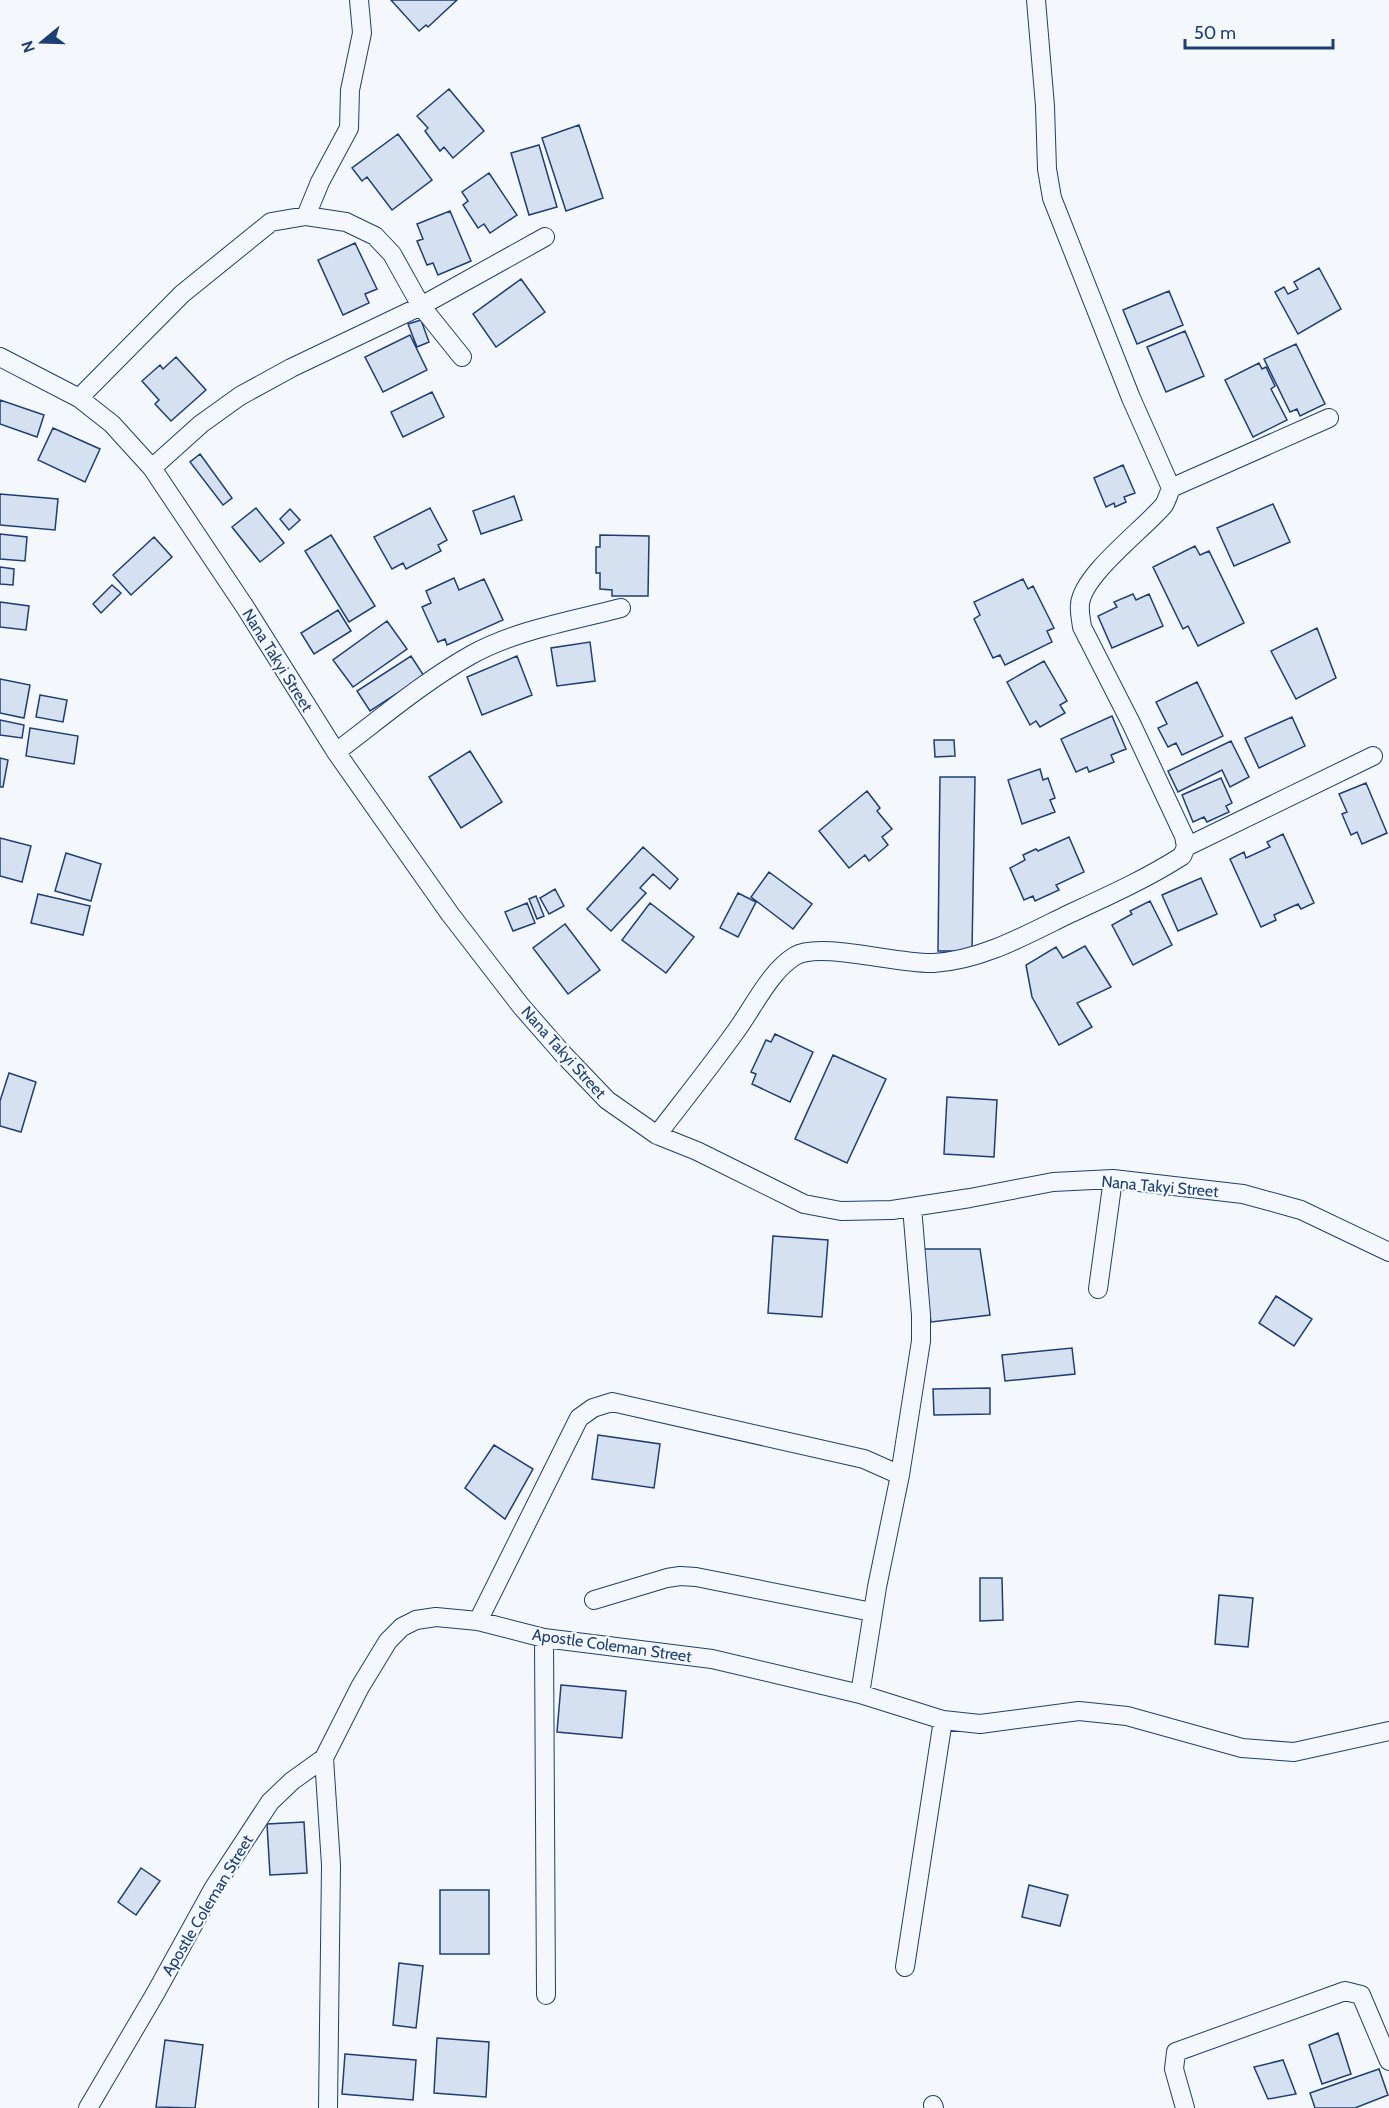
<svg xmlns="http://www.w3.org/2000/svg" width="1389" height="2108" font-family="Cabin,sans-serif">
  <rect width="100%" height="100%" fill="#f4f7fb"/>
  <path fill="#d5e0f0" stroke="#1d3f73" stroke-width="1.5" d="M 391,0 L 457,0 L 428,27 L 426,25 L 419,31 Z
    M 449,89 L 484,131 L 453,158 L 444,147 L 440,151 L 425,131 L 428,128 L 417,116 Z
    M 579,125 L 603,198 L 566,211 L 542,138 Z
    M 398,134 L 432,180 L 392,210 L 367,177 L 362,181 L 352,168 Z
    M 539,145 L 557,207 L 529,215 L 511,153 Z
    M 489,173 L 517,215 L 490,233 L 484,224 L 478,228 L 463,205 L 468,201 L 462,192 Z
    M 450,211 L 471,261 L 438,275 L 433,263 L 427,265 L 417,241 L 423,239 L 417,224 Z
    M 355,243 L 377,289 L 365,294 L 369,303 L 343,315 L 318,260 Z
    M 1319,268 L 1341,309 L 1298,334 L 1275,292 L 1284,287 L 1288,294 L 1298,289 L 1294,282 Z
    M 521,279 L 545,312 L 496,347 L 473,314 Z
    M 1169,291 L 1183,325 L 1137,344 L 1123,310 Z
    M 421,320 L 429,342 L 417,347 L 408,324 Z
    M 1185,331 L 1204,376 L 1166,392 L 1147,347 Z
    M 410,335 L 427,370 L 383,392 L 365,357 Z
    M 1296,344 L 1325,404 L 1300,416 L 1297,409 L 1290,412 L 1264,359 Z
    M 176,357 L 206,390 L 171,421 L 155,404 L 159,400 L 142,381 L 160,365 L 163,369 Z
    M 1259,363 L 1262,369 L 1266,367 L 1275,386 L 1271,389 L 1287,420 L 1253,437 L 1225,380 Z
    M 432,392 L 444,417 L 403,437 L 391,412 Z
    M 0,400 L 44,415 L 37,437 L 0,424 Z
    M 53,428 L 100,449 L 85,482 L 38,460 Z
    M 200,454 L 232,498 L 223,505 L 190,462 Z
    M 1123,465 L 1135,493 L 1124,497 L 1126,502 L 1115,507 L 1114,503 L 1106,507 L 1094,478 Z
    M 0,494 L 58,499 L 55,530 L 0,525 Z
    M 514,496 L 522,520 L 481,534 L 473,511 Z
    M 1273,504 L 1290,542 L 1234,566 L 1217,528 Z
    M 256,508 L 284,543 L 260,562 L 232,527 Z
    M 430,508 L 447,540 L 438,545 L 441,551 L 406,569 L 403,563 L 392,569 L 374,537 Z
    M 290,509 L 300,520 L 289,530 L 280,519 Z
    M 0,534 L 27,537 L 25,561 L 0,559 Z
    M 331,535 L 375,606 L 349,622 L 305,551 Z
    M 600,535 L 649,536 L 648,596 L 612,596 L 612,590 L 600,589 L 600,573 L 596,573 L 596,547 L 600,547 Z
    M 154,537 L 172,557 L 131,595 L 113,575 Z
    M 1195,546 L 1200,555 L 1209,551 L 1244,623 L 1198,646 L 1188,626 L 1183,629 L 1153,567 Z
    M 0,567 L 14,569 L 13,585 L 0,584 Z
    M 454,578 L 459,590 L 484,579 L 503,620 L 447,645 L 445,639 L 438,642 L 422,607 L 431,603 L 426,591 Z
    M 1023,579 L 1028,589 L 1033,586 L 1054,628 L 1047,631 L 1052,642 L 1005,665 L 1000,655 L 993,658 L 974,619 L 980,615 L 974,602 Z
    M 112,585 L 121,593 L 101,613 L 93,604 Z
    M 1133,594 L 1136,600 L 1149,594 L 1163,626 L 1112,648 L 1098,616 L 1117,607 L 1114,602 Z
    M 0,602 L 29,606 L 26,630 L 0,627 Z
    M 338,610 L 351,631 L 314,654 L 301,633 Z
    M 387,621 L 407,649 L 353,687 L 333,660 Z
    M 1317,628 L 1336,678 L 1296,699 L 1271,651 Z
    M 590,642 L 595,681 L 557,686 L 551,648 Z
    M 411,656 L 424,676 L 370,711 L 357,691 Z
    M 517,656 L 532,695 L 482,715 L 467,677 Z
    M 1044,661 L 1067,701 L 1060,705 L 1065,713 L 1040,727 L 1036,721 L 1030,725 L 1007,682 Z
    M 0,679 L 30,685 L 24,718 L 0,713 Z
    M 1197,682 L 1223,736 L 1182,755 L 1176,743 L 1168,747 L 1158,728 L 1167,724 L 1156,702 Z
    M 40,695 L 67,700 L 63,722 L 36,717 Z
    M 1112,716 L 1126,749 L 1111,755 L 1114,762 L 1089,772 L 1087,767 L 1076,772 L 1061,739 Z
    M 1292,717 L 1305,746 L 1259,768 L 1245,738 Z
    M 0,720 L 24,725 L 22,738 L 0,735 Z
    M 30,728 L 78,736 L 74,764 L 26,756 Z
    M 934,740 L 954,740 L 955,756 L 935,757 Z
    M 1231,741 L 1249,777 L 1230,787 L 1222,770 L 1178,792 L 1168,771 Z
    M 470,751 L 502,802 L 461,828 L 429,777 Z
    M 0,758 L 8,760 L 3,787 L 0,787 Z
    M 1040,769 L 1043,780 L 1048,778 L 1055,798 L 1050,800 L 1055,812 L 1022,824 L 1008,780 Z
    M 940,777 L 975,777 L 972,951 L 938,951 Z
    M 1221,778 L 1232,803 L 1226,806 L 1229,812 L 1207,822 L 1204,817 L 1193,822 L 1182,795 Z
    M 1366,783 L 1387,833 L 1362,844 L 1357,832 L 1351,835 L 1342,814 L 1347,812 L 1339,794 Z
    M 867,791 L 880,808 L 877,811 L 892,829 L 882,837 L 888,845 L 869,861 L 865,855 L 849,868 L 819,831 Z
    M 1283,834 L 1314,903 L 1301,909 L 1298,904 L 1274,915 L 1276,920 L 1261,927 L 1230,859 L 1244,852 L 1246,858 L 1270,847 L 1267,842 Z
    M 1069,837 L 1084,872 L 1056,885 L 1059,890 L 1035,901 L 1033,896 L 1024,900 L 1010,868 L 1025,860 L 1023,855 L 1036,849 L 1038,851 Z
    M 0,838 L 31,846 L 22,882 L 0,876 Z
    M 643,847 L 678,879 L 670,889 L 653,874 L 640,888 L 646,893 L 611,931 L 587,909 Z
    M 66,853 L 101,864 L 91,901 L 55,891 Z
    M 769,872 L 812,904 L 793,929 L 751,897 Z
    M 1201,878 L 1217,914 L 1178,931 L 1162,895 Z
    M 555,889 L 564,906 L 549,914 L 540,898 Z
    M 738,893 L 756,902 L 738,937 L 720,928 Z
    M 38,894 L 90,906 L 83,935 L 31,923 Z
    M 536,896 L 544,916 L 537,919 L 529,899 Z
    M 1150,901 L 1172,945 L 1133,965 L 1112,925 L 1132,914 L 1130,911 Z
    M 527,903 L 535,923 L 513,931 L 505,912 Z
    M 650,903 L 694,937 L 666,973 L 622,940 Z
    M 565,924 L 600,970 L 568,994 L 533,948 Z
    M 1085,946 L 1111,987 L 1077,1003 L 1092,1027 L 1059,1045 L 1032,997 L 1026,965 L 1056,947 L 1063,958 Z
    M 775,1034 L 813,1052 L 790,1102 L 752,1084 L 756,1074 L 751,1072 L 766,1040 L 771,1042 Z
    M 833,1055 L 886,1079 L 847,1163 L 795,1139 Z
    M 9,1073 L 36,1082 L 21,1132 L 0,1126 L 0,1101 Z
    M 947,1097 L 997,1100 L 994,1157 L 944,1154 Z
    M 773,1236 L 828,1240 L 822,1317 L 768,1313 Z
    M 921,1249 L 980,1249 L 990,1315 L 931,1322 Z
    M 1276,1296 L 1312,1319 L 1294,1346 L 1259,1323 Z
    M 1072,1348 L 1075,1374 L 1005,1381 L 1002,1355 Z
    M 990,1388 L 990,1414 L 934,1415 L 933,1389 Z
    M 598,1435 L 660,1444 L 654,1488 L 592,1479 Z
    M 494,1445 L 533,1469 L 505,1519 L 465,1488 Z
    M 980,1578 L 1002,1578 L 1003,1620 L 980,1621 Z
    M 1219,1595 L 1253,1598 L 1248,1647 L 1215,1644 Z
    M 561,1685 L 626,1691 L 622,1738 L 557,1732 Z
    M 304,1822 L 307,1873 L 270,1875 L 267,1824 Z
    M 141,1868 L 160,1881 L 136,1915 L 118,1902 Z
    M 1029,1885 L 1068,1895 L 1060,1926 L 1022,1917 Z
    M 440,1890 L 489,1890 L 489,1954 L 440,1954 Z
    M 399,1963 L 423,1966 L 416,2028 L 393,2025 Z
    M 1338,2033 L 1351,2074 L 1322,2084 L 1309,2045 Z
    M 437,2038 L 489,2042 L 486,2097 L 434,2093 Z
    M 165,2040 L 203,2045 L 195,2108 L 156,2107 Z
    M 345,2054 L 416,2060 L 413,2100 L 342,2094 Z
    M 1283,2060 L 1296,2094 L 1268,2099 L 1254,2067 Z
    M 1379,2069 L 1388,2095 L 1355,2108 L 1315,2108 L 1310,2093 Z"/>
  <g fill="none" stroke-linecap="round" stroke-linejoin="round">
    <defs>
      <path id="street" d="M 306,216 L 320,182 L 349,128 L 350,90 L 362,33 L 359,0
        M 0,357 L 79,398 L 112,424 L 152,468 L 245,607 L 336,752 L 450,914 L 521,1006 L 563,1054 L 607,1100 L 657,1135 L 697,1151 L 804,1204 L 841,1211 L 892,1210 L 970,1198 L 1053,1182 L 1113,1179 L 1243,1194 L 1301,1210 L 1389,1252
        M 79,398 L 182,294 L 271,222 L 306,216 L 346,222 L 375,236 L 392,254 L 421,306 L 462,357
        M 152,468 L 201,424 L 240,396 L 291,368 L 421,306 L 545,237
        M 1171,488 L 1329,418
        M 336,752 C 380,719 423,682 471,655 C 516,630 571,621 621,608
        M 1186,847 L 1373,756
        M 657,1135 C 683,1101 711,1066 736,1031 C 753,1008 770,971 795,956 C 820,941 899,965 934,963 C 982,960 1026,935 1069,914 C 1108,896 1146,879 1182,856 L 1186,847 L 1184,836 L 1131,723 L 1082,627 C 1081,619 1079,612 1080,604 C 1083,574 1144,529 1164,505 C 1167,500 1169,493 1171,488 L 1131,398 L 1052,198 L 1047,169 L 1045,106 L 1036,0
        M 1098,1289 L 1113,1179
        M 900,1475 L 921,1341 L 921,1315 L 912,1207
        M 594,1600 L 667,1578 L 680,1576 L 696,1577 L 872,1612
        M 478,1621 L 579,1418 L 593,1408 L 612,1402 L 864,1459 L 900,1475 L 877,1587 L 860,1694
        M 544,1638 L 546,1995
        M 324,1758 L 331,1865 L 328,2108
        M 905,1967 L 943,1720
        M 933,2105 L 934,2108
        M 88,2108 L 155,1994 L 213,1889 L 270,1802 L 292,1781 L 324,1758 L 360,1687 L 388,1641 L 402,1627 L 416,1620 L 436,1617 L 478,1621 L 544,1638 L 712,1659 L 860,1694 L 943,1720 L 980,1724 L 1079,1711 L 1127,1716 L 1242,1748 L 1294,1752 L 1389,1731
        M 1185,2108 L 1174,2069 L 1176,2052 L 1345,1991 L 1361,1995 L 1389,2061"/>
    </defs>
    <use href="#street" stroke="#1d3f73" stroke-width="20"/>
    <use href="#street" stroke="#f4f7fb" stroke-width="18"/>
  </g>
  <g text-anchor="middle" stroke-width="4.5" stroke-linejoin="round" paint-order="stroke">
    <g font-size="16" fill="#1d3f73" stroke="#f4f7fb">
      <text transform="translate(278 660) rotate(58)" y="6">Nana Takyi Street</text>
      <text transform="translate(564 1052) rotate(48)" y="6">Nana Takyi Street</text>
      <text transform="translate(1160 1186) rotate(5)" y="6">Nana Takyi Street</text>
      <text transform="translate(612 1645) rotate(8)" y="6">Apostle Coleman Street</text>
      <text transform="translate(207 1905) rotate(-59)" y="6">Apostle Coleman Street</text>
    </g>
  </g>
  <g transform="translate(42 42) rotate(251)" stroke="#f4f7fb" stroke-width="4.5" paint-order="stroke">
  <path d="M0-4.5L10 22L0 15L-10 22Z" fill="#1d3f73"/>
  <text y="-9" font-size="16" font-weight="bold" text-anchor="middle" fill="#1d3f73">N</text>
  </g>
  <path d="M1185 39v9h148v-9" fill="none" stroke="#1d3f73" stroke-width="3"/>
  <text x="1194" y="39" font-size="18" fill="#1d3f73" stroke="#f4f7fb" stroke-width="4.5" paint-order="stroke">50 m</text>
</svg>
